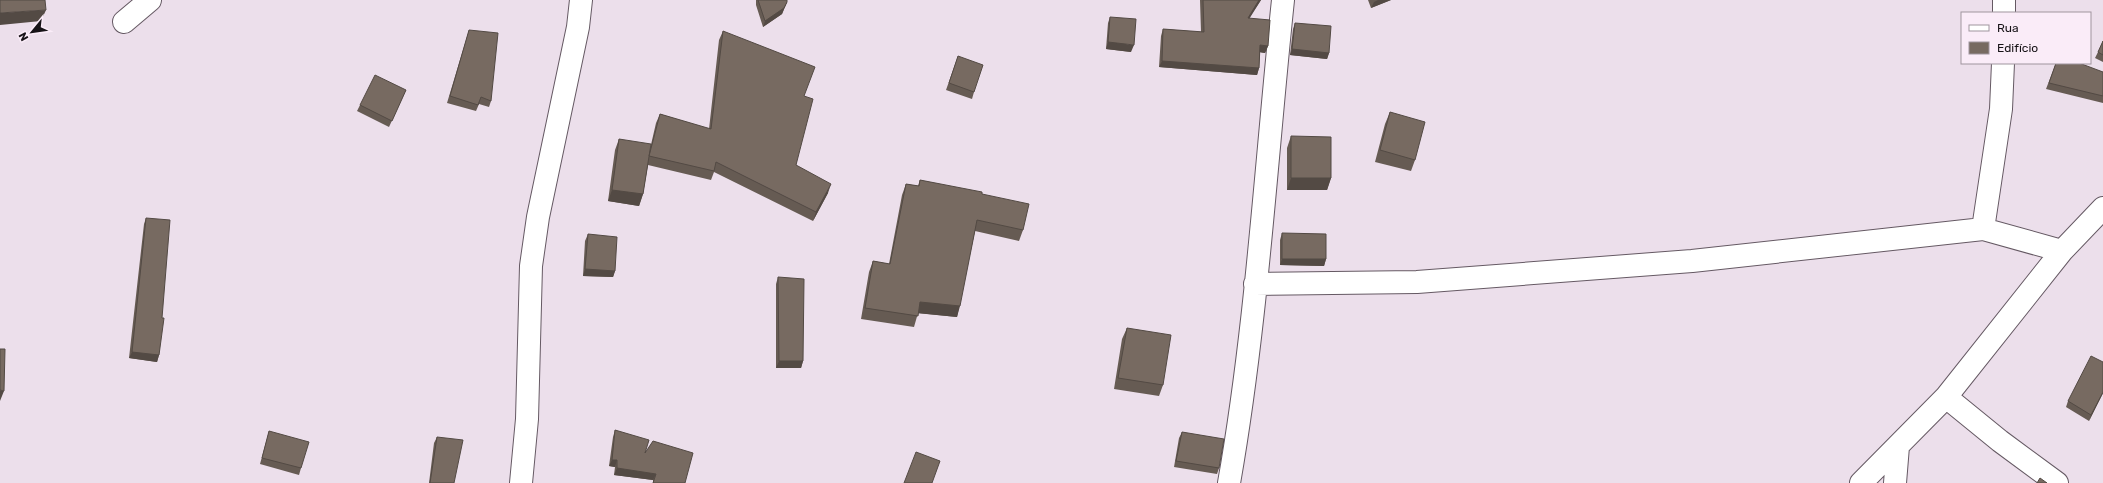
<svg xmlns="http://www.w3.org/2000/svg" width="2103" height="483" font-family="Rubik,sans-serif">
  <rect width="100%" height="100%" fill="#ecdfeb"/>
  <g fill="none" stroke-linecap="round" stroke-linejoin="round">
    <defs>
      <path id="minor" d="M 2004,13 L 2004,0
        M 124,22 L 150,0
        M 1983,229 L 2001,109 L 2003,63
        M 1255,284 L 1417,282 L 1692,261 L 1983,229 L 2062,251
        M 1946,397 L 2000,441 L 2057,483
        M 521,483 L 527,419 L 531,266 L 538,217 L 578,27 L 581,0
        M 1229,483 C 1257,324 1266,161 1283,0
        M 1861,483 L 1946,397 L 2062,251 L 2103,208
        M 1895,483 L 1898,446"/>
    </defs>
    <use href="#minor" stroke="#655963" stroke-width="24"/>
    <use href="#minor" stroke="#fff" stroke-width="22"/>
  </g>
  <path fill="#665b53" d="M 756,0 L 787,0 L 787,2 L 782,14 L 763,27 L 756,5 Z
    M 1200,0 L 1261,0 L 1249,18 L 1268,46 L 1265,53 L 1260,52 L 1259,68 L 1257,75 L 1159,67 L 1161,36 L 1163,29 L 1201,32 Z
    M 1368,0 L 1391,0 L 1371,8 Z
    M 1110,17 L 1131,52 L 1106,49 L 1108,23 Z
    M 1295,23 L 1329,53 L 1327,59 L 1290,55 L 1293,29 Z
    M 469,30 L 491,101 L 489,107 L 479,104 L 476,111 L 447,103 Z
    M 723,31 L 804,96 L 796,165 L 828,193 L 813,221 L 714,172 L 711,180 L 648,165 L 643,194 L 639,206 L 608,201 L 615,150 L 619,139 L 650,149 L 656,123 L 660,114 L 709,129 L 719,40 Z
    M 2103,41 L 2103,62 L 2095,58 L 2098,52 Z
    M 958,56 L 974,92 L 972,99 L 946,90 Z
    M 2056,63 L 2103,72 L 2103,103 L 2046,89 Z
    M 406,90 L 389,127 L 357,111 L 360,105 Z
    M 1390,112 L 1415,160 L 1411,171 L 1375,162 L 1385,124 Z
    M 1291,136 L 1331,178 L 1327,190 L 1287,190 L 1287,148 Z
    M 920,180 L 982,194 L 1023,230 L 1019,241 L 975,231 L 957,317 L 918,313 L 914,327 L 861,319 L 869,272 L 873,261 L 889,264 L 902,195 L 906,184 L 918,186 Z
    M 146,218 L 162,318 L 159,355 L 157,362 L 129,358 L 144,224 Z
    M 1282,233 L 1326,259 L 1324,266 L 1280,265 L 1280,240 Z
    M 588,234 L 615,271 L 613,277 L 583,276 L 585,241 Z
    M 778,277 L 803,361 L 801,368 L 776,368 L 776,284 Z
    M 1127,328 L 1163,385 L 1159,396 L 1114,389 L 1122,339 Z
    M 2103,393 L 2089,421 L 2066,407 L 2068,401 Z
    M 615,430 L 645,453 L 685,483 L 653,483 L 653,480 L 614,475 L 615,467 L 609,466 L 613,437 Z
    M 269,431 L 301,468 L 299,475 L 260,464 Z
    M 1182,432 L 1219,468 L 1217,474 L 1174,467 L 1179,438 Z
    M 437,437 L 454,483 L 429,483 L 434,443 Z"/>
  <path fill="#534a44" d="M 1259,0 L 1261,0 L 1246,24 L 1248,18 Z
    M 1378,0 L 1391,0 L 1371,8 L 1374,2 Z
    M 787,2 L 782,14 L 763,27 L 765,21 Z
    M 46,10 L 41,21 L 0,25 L 0,13 Z
    M 1108,42 L 1134,45 L 1131,52 L 1106,49 Z
    M 1260,45 L 1268,46 L 1265,53 L 1258,52 Z
    M 1292,49 L 1329,53 L 1327,59 L 1290,55 Z
    M 1162,61 L 1259,68 L 1257,75 L 1159,67 Z
    M 1291,178 L 1331,178 L 1327,190 L 1287,190 Z
    M 831,184 L 828,193 L 813,221 L 816,212 Z
    M 612,190 L 643,194 L 639,206 L 608,201 Z
    M 1282,259 L 1326,259 L 1324,266 L 1280,265 Z
    M 585,269 L 615,271 L 613,277 L 583,276 Z
    M 920,302 L 960,306 L 957,317 L 916,313 Z
    M 132,352 L 159,355 L 157,362 L 129,358 Z
    M 779,361 L 803,361 L 801,368 L 776,368 Z
    M 0,390 L 4,391 L 0,401 Z
    M 2103,392 L 2103,393 L 2089,421 L 2091,415 Z
    M 612,460 L 617,460 L 615,467 L 609,466 Z
    M 617,468 L 656,474 L 653,480 L 614,475 Z"/>
  <path fill="#776a61" stroke="#534a44" d="M 0,0 L 45,0 L 46,10 L 0,13 Z
    M 758,0 L 787,0 L 787,2 L 784,8 L 765,21 Z
    M 1203,0 L 1259,0 L 1248,18 L 1270,20 L 1268,46 L 1260,45 L 1259,68 L 1162,61 L 1163,29 L 1204,32 Z
    M 1110,17 L 1136,19 L 1134,45 L 1108,42 Z
    M 1295,23 L 1331,26 L 1329,53 L 1292,49 Z
    M 469,30 L 498,33 L 491,101 L 481,97 L 478,105 L 450,96 Z
    M 723,31 L 815,67 L 804,96 L 813,99 L 796,165 L 831,184 L 816,212 L 716,162 L 714,171 L 649,156 L 660,114 L 711,129 Z
    M 2103,41 L 2103,55 L 2098,52 Z
    M 958,56 L 983,65 L 974,92 L 949,83 Z
    M 2056,63 L 2079,63 L 2103,72 L 2103,96 L 2049,83 Z
    M 375,75 L 406,90 L 392,121 L 360,105 Z
    M 1390,112 L 1425,122 L 1415,160 L 1380,150 Z
    M 1291,136 L 1331,137 L 1331,178 L 1291,178 Z
    M 619,139 L 651,144 L 643,194 L 612,190 Z
    M 920,180 L 982,192 L 982,194 L 1029,204 L 1023,230 L 977,220 L 960,306 L 920,302 L 918,316 L 865,308 L 873,261 L 890,264 L 906,184 L 919,186 Z
    M 146,218 L 170,220 L 162,318 L 164,318 L 159,355 L 132,352 Z
    M 1282,233 L 1326,234 L 1326,259 L 1282,259 Z
    M 588,234 L 617,237 L 615,271 L 585,269 Z
    M 778,277 L 804,279 L 803,361 L 779,361 Z
    M 1127,328 L 1171,335 L 1163,385 L 1118,378 Z
    M 0,349 L 5,349 L 4,391 L 0,390 Z
    M 2091,356 L 2103,362 L 2103,392 L 2091,415 L 2068,401 Z
    M 615,430 L 649,440 L 645,453 L 653,441 L 693,453 L 685,483 L 653,483 L 656,474 L 617,468 L 617,460 L 612,460 Z
    M 269,431 L 309,442 L 301,468 L 262,458 Z
    M 1182,432 L 1224,439 L 1219,468 L 1176,461 Z
    M 437,437 L 463,440 L 454,483 L 430,483 Z
    M 916,452 L 940,461 L 932,483 L 904,483 Z
    M 2040,478 L 2047,483 L 2037,483 Z"/>
  <rect x="1961" y="12" width="130" height="52" fill="#faecf8" stroke="#9f959e"/>
  <rect x="1969" y="25" width="20" height="6" fill="#ffffff" stroke="#9f959e"/>
  <text x="1997" y="32" font-size="12" fill="#171317">Rua</text>
  <rect x="1969" y="42" width="20" height="12" fill="#776a61" stroke="#9f959e"/>
  <text x="1997" y="52" font-size="12" fill="#171317">Edifício</text>
  <g transform="translate(32 32) rotate(241)" stroke="#faecf8" stroke-width="3" paint-order="stroke">
  <path d="M0-3L7 15L0 10L-7 15Z" fill="#171317"/>
  <text y="-6" font-size="11" font-weight="bold" text-anchor="middle" fill="#171317">N</text>
  </g>
</svg>
